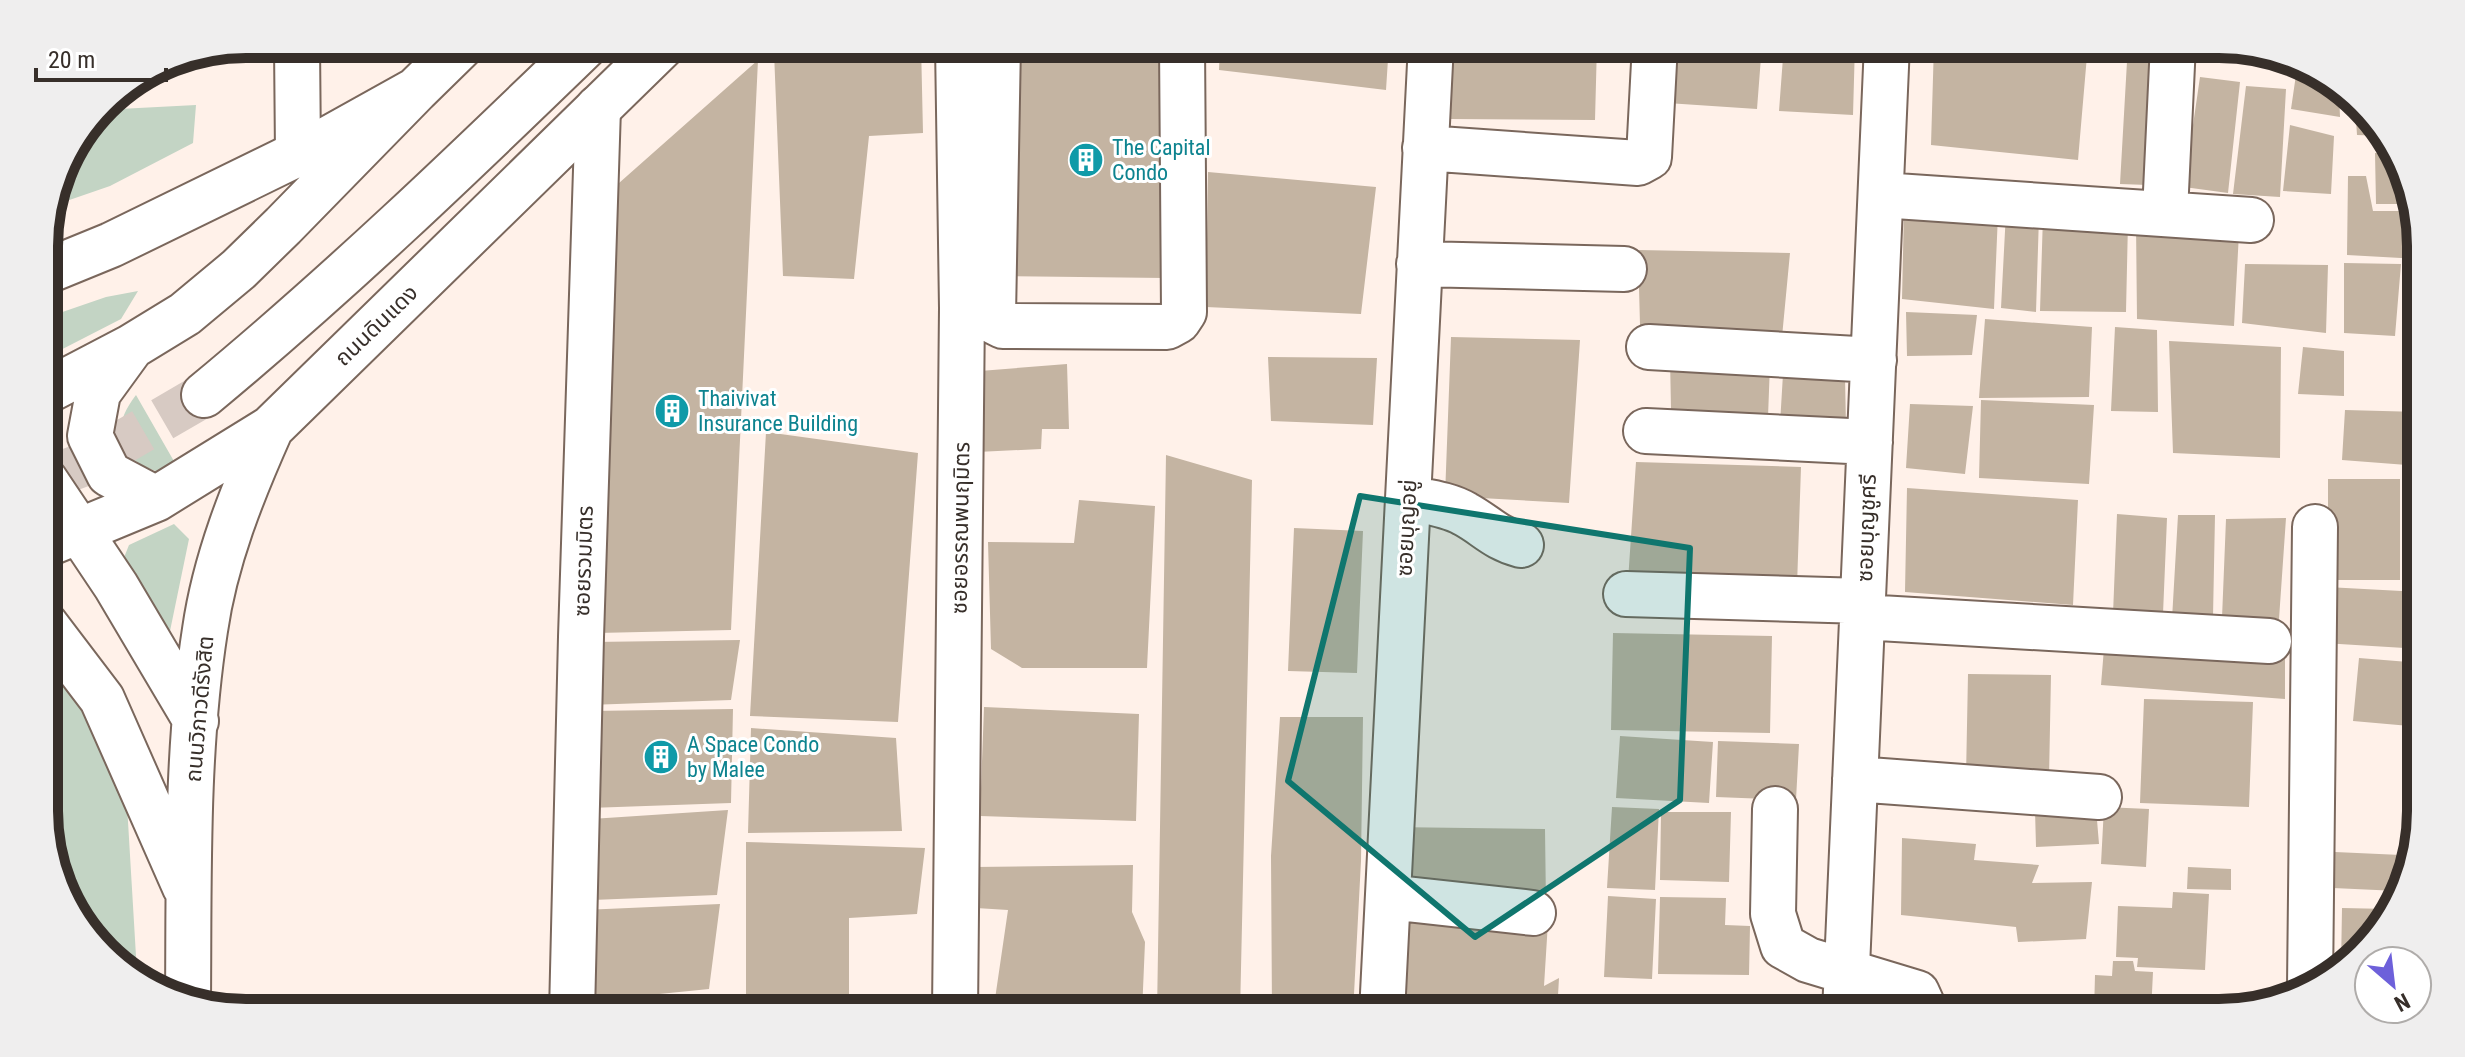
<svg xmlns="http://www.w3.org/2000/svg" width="2465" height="1057" font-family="'Roboto Condensed','Noto Sans Thai',sans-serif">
  <rect width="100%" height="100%" fill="#fff1e9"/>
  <path fill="#c3d4c4" d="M 196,105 L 193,143 L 110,186 L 52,206 L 65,156 L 100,110 Z
    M 138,291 L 121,319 L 45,358 L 45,318 L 106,297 Z
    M 136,395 L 175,463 L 159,472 C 117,459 109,430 136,395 Z
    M 174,524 L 189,539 L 170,631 L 155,619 L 123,560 L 129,545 Z
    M 45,653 L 95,711 L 126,788 L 137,973 L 86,934 L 46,838 Z"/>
  <path fill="#c4b4a2" d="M 785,44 L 921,44 L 923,133 L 869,136 L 854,279 L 783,276 L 774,52 Z
    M 1008,44 L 1164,44 L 1165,278 L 1006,276 Z
    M 1220,44 L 1389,44 L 1386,90 L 1219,70 Z
    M 1453,44 L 1597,44 L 1595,120 L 1450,119 Z
    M 1671,44 L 1762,44 L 1757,109 L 1667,103 Z
    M 1784,44 L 1855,44 L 1853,115 L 1779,111 Z
    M 1934,44 L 2088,44 L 2078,160 L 1931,145 Z
    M 2128,44 L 2154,44 L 2148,185 L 2120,184 Z
    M 2200,44 L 2219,44 L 2253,52 L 2200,51 Z
    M 758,60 L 731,630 L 597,633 L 610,191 Z
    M 2298,61 L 2339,92 L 2340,117 L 2291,109 Z
    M 2200,77 L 2240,82 L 2228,193 L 2184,187 Z
    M 2246,86 L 2286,89 L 2280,197 L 2233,194 Z
    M 2355,104 L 2379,123 L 2384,136 L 2357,135 Z
    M 2290,125 L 2334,136 L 2331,194 L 2283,191 Z
    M 2375,153 L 2391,153 L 2413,204 L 2376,204 Z
    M 1208,172 L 1376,187 L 1361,314 L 1206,307 Z
    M 2348,176 L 2366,176 L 2373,211 L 2416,211 L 2419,219 L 2419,259 L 2347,255 Z
    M 1904,209 L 1998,214 L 1994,309 L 1902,299 Z
    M 2006,212 L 2039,216 L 2036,312 L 2001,308 Z
    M 2043,216 L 2128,222 L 2126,312 L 2040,311 Z
    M 2136,223 L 2239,233 L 2234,326 L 2137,319 Z
    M 1638,250 L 1790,253 L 1782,337 L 1640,325 Z
    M 2344,263 L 2401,264 L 2395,336 L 2344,333 Z
    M 2245,264 L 2328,265 L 2326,333 L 2242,323 Z
    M 2413,265 L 2419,266 L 2420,327 L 2409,327 Z
    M 1906,312 L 1977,315 L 1972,355 L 1907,356 Z
    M 1985,319 L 2092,327 L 2089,397 L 1979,398 Z
    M 2115,327 L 2157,330 L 2158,412 L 2111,411 Z
    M 2402,328 L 2420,330 L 2420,392 L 2402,392 Z
    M 1451,337 L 1580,340 L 1569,503 L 1445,496 Z
    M 2169,341 L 2281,347 L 2280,458 L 2173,453 Z
    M 2303,347 L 2344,351 L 2344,396 L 2298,394 Z
    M 1268,357 L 1377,358 L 1373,425 L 1271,421 Z
    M 1670,358 L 1770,364 L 1768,417 L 1671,409 Z
    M 1067,364 L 1069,429 L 1042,429 L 1041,449 L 977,452 L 980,371 Z
    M 1783,374 L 1845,377 L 1846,426 L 1780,424 Z
    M 1981,400 L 2094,405 L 2089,484 L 1979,478 Z
    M 1910,404 L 1973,406 L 1965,474 L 1906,468 Z
    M 2345,410 L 2420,412 L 2420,466 L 2342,460 Z
    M 766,432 L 918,453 L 898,722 L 750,716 Z
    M 1166,455 L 1252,480 L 1240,1013 L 1157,1013 Z
    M 1636,462 L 1801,467 L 1797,586 L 1628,581 Z
    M 2328,479 L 2400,479 L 2400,580 L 2328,580 Z
    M 1907,488 L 2078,500 L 2073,605 L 1905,592 Z
    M 1079,500 L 1155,506 L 1147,668 L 1022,668 L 991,649 L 988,542 L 1074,543 Z
    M 2117,514 L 2167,518 L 2163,614 L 2113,614 Z
    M 2178,515 L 2215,515 L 2213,617 L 2172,619 Z
    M 2286,518 L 2279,619 L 2222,618 L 2226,519 Z
    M 1294,528 L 1363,531 L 1357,673 L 1288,671 Z
    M 2327,587 L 2420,592 L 2421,649 L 2323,643 Z
    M 1613,633 L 1772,636 L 1770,733 L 1611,730 Z
    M 2105,636 L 2285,640 L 2285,699 L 2101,685 Z
    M 740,640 L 731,700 L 588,705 L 593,642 Z
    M 2359,658 L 2421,663 L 2421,727 L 2353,721 Z
    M 1968,674 L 2051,675 L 2049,778 L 1966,777 Z
    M 2144,699 L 2253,702 L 2249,807 L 2140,803 Z
    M 984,707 L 1139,714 L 1136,821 L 980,816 Z
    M 733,709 L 731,803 L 589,808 L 590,711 Z
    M 1280,717 L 1363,717 L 1361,861 L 1353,1013 L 1272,1013 L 1271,856 Z
    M 751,728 L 896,738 L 902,831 L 748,833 Z
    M 1620,736 L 1713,742 L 1709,803 L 1616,798 Z
    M 1718,741 L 1799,744 L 1796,800 L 1716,797 Z
    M 1612,807 L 1659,809 L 1655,890 L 1607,888 Z
    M 2104,807 L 2149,809 L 2146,867 L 2101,864 Z
    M 2096,808 L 2099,844 L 2036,847 L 2035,810 Z
    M 728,810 L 717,895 L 592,900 L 591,819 Z
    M 1661,812 L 1731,812 L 1729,882 L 1660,880 Z
    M 1391,827 L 1545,829 L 1546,905 L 1396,879 Z
    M 1902,838 L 1976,844 L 1974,860 L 2039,865 L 2032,883 L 2092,882 L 2086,939 L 2018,942 L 2016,927 L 1901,915 Z
    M 746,842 L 925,848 L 917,914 L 849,918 L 849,1005 L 746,996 Z
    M 2335,852 L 2401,855 L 2398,891 L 2333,888 Z
    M 1133,865 L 1132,912 L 1145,942 L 1142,1013 L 1034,1013 L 1034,1009 L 995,999 L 1008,910 L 960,907 L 975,867 Z
    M 2188,867 L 2231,869 L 2231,890 L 2187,889 Z
    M 2173,892 L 2209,894 L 2205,970 L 2137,967 L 2138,958 L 2116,957 L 2118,906 L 2172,908 Z
    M 1608,896 L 1656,899 L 1652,979 L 1604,977 Z
    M 1660,897 L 1726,898 L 1725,925 L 1750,926 L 1749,975 L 1658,974 Z
    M 720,904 L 709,989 L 580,1002 L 583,910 Z
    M 2342,908 L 2389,909 L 2341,967 Z
    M 1402,915 L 1548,922 L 1544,986 L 1559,978 L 1557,1013 L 1396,1013 Z
    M 2113,961 L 2133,961 L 2135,971 L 2153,972 L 2151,1013 L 2094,1013 L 2095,975 L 2112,976 Z
    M 737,997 L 737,1013 L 596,1013 L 597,1005 Z
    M 742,1007 L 798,1011 L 798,1013 L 742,1013 Z"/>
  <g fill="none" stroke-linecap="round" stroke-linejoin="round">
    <path stroke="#d7cac3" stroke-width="44" stroke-dasharray="44 22" stroke-linecap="butt" d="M 45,479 L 85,464 L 204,395"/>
    <defs>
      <path id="minor" d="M 297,44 L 298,155
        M 998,44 L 993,316 L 995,322 L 1003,326 L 1167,327 L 1178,321 L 1184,312 L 1182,44
        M 1425,148 L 1638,163 L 1649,157 L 1655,44
        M 1881,195 L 2251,220
        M 2165,212 L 2173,44
        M 1419,264 L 1624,269
        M 1649,347 L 1874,360
        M 1646,431 L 1870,442
        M 1408,498 C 1427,502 1448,504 1465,514 C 1487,526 1495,538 1521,545
        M 1626,594 L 1863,601
        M 1862,617 L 2269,641
        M 1855,779 L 2099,797
        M 1775,809 L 1773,914 L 1783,946 L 1808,960 L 1917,993 L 1926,1013
        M 1388,897 L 1533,913
        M 2310,986 L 2315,527
        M 572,1013 L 581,637 L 598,108
        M 955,1013 L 962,308 L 958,44
        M 1382,1013 L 1431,44
        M 1845,1013 L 1887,44"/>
      <path id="major" d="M 45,272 L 111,245 L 328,139 L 416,90 L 463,44
        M 130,349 L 98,393 L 90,436 L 109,474 L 156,499
        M 45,392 L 131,347 L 185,314 L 239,269 L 283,226 L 416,90
        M 204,395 C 338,284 462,165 587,44
        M 45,480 L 116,586 L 196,721
        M 45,545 L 156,499 L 271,428 L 664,44
        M 45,624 L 102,699 L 185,887
        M 188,1002 C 189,879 186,752 205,630 C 215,560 242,493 271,428"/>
    </defs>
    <use href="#minor" stroke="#7a675c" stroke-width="48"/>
    <use href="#major" stroke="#7a675c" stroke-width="48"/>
    <use href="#minor" stroke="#fff" stroke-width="44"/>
    <use href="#major" stroke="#fff" stroke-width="44"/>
  </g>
  <path fill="#0f766e" fill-opacity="0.2" stroke="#0f766e" stroke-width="6" stroke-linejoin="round" d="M 1360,496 L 1690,548 L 1680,800 L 1475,937 L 1288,781 Z"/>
  <defs>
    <symbol id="building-disc" viewBox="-11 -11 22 22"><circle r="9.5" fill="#0f9aa8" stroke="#fff"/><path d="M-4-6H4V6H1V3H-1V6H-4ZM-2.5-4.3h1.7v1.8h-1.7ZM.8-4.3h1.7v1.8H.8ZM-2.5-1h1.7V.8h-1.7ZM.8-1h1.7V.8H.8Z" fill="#fff"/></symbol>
  </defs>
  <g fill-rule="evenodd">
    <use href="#building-disc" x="1066" y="140" width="40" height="40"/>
    <use href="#building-disc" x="652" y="391" width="40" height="40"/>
    <use href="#building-disc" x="641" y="737" width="40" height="40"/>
  </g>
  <g text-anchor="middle" stroke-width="6" stroke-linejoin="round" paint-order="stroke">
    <g font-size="22" fill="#0d838f" stroke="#fff" text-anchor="start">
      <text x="1112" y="155">The Capital<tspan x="1112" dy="25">Condo</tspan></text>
      <text x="698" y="406">Thaivivat<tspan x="698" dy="25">Insurance Building</tspan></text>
      <text x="687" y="752">A Space Condo<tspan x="687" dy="25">by Malee</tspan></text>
    </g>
    <g font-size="22" fill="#372f2a" stroke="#fff">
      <text transform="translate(376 325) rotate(-44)" y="8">ถนนดินแดง</text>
      <text transform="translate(960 528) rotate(-89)" y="8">ซอยอรรณพนฤมิตร</text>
      <text transform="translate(1406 528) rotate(-87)" y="8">ซอยบุญอยู่</text>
      <text transform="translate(1866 528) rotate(-88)" y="8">ซอยบุญชูศรี</text>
      <text transform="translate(583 561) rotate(-88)" y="8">ซอยรวมมิตร</text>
      <text transform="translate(199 709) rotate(-85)" y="8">ถนนวิภาวดีรังสิต</text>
    </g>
  </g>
  <path d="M0 0H2465V1057H0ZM246 58H2219A188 188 0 0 1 2407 246V811A188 188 0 0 1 2219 999H246A188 188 0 0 1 58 811V246A188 188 0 0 1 246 58Z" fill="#efeeee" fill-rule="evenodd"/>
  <path fill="none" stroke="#372f2a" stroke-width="10" d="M246 58H2219A188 188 0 0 1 2407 246V811A188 188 0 0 1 2219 999H246A188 188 0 0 1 58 811V246A188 188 0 0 1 246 58Z"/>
  <g transform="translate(2393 985) rotate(152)"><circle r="38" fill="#ffffff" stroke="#afacaa" stroke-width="2"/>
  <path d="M0-6L14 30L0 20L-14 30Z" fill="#6d60da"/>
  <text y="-12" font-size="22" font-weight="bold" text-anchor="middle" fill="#372f2a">N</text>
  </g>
  <path d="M36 68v12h130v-12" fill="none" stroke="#372f2a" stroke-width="4"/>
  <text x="48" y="68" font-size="24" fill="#372f2a" stroke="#ffffff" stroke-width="6" paint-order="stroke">20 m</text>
</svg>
